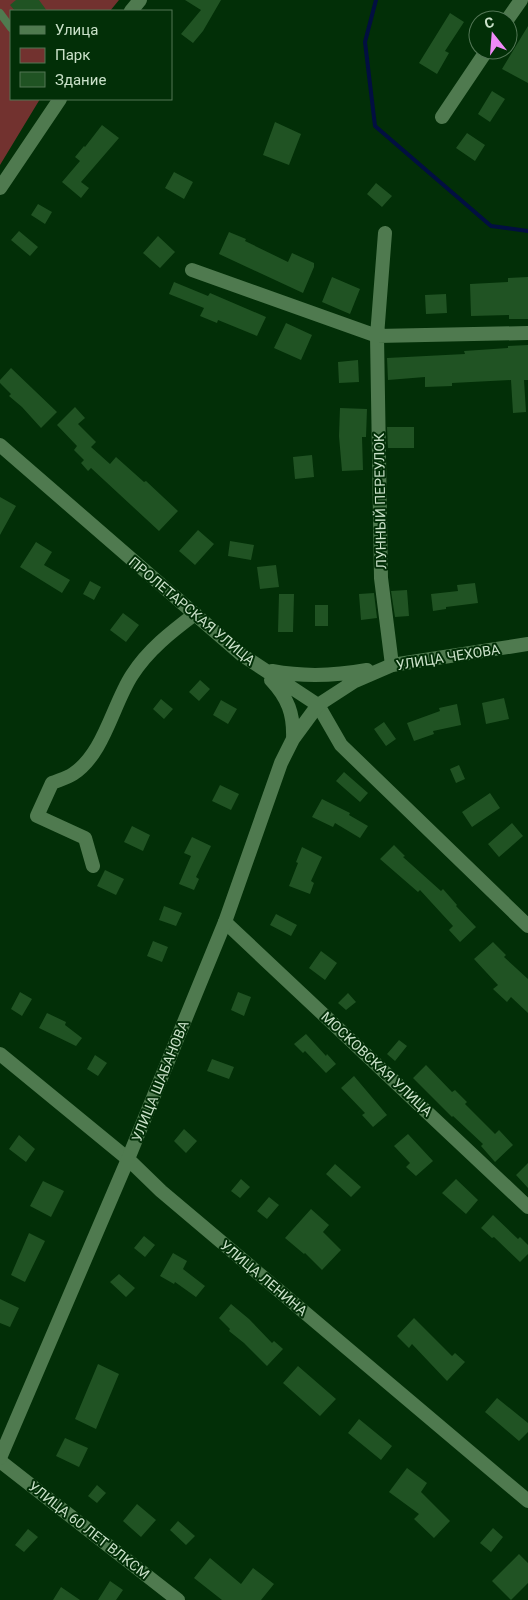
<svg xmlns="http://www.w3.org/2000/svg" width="528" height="1600" font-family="Roboto,sans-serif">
  <rect width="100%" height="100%" fill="#022f07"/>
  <path fill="#72322f" d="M 0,0 L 119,0 L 110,11 L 11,11 L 11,99 L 40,99 L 0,165 Z"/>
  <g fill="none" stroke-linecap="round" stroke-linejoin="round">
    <path stroke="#020f41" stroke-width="4" d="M 376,0 L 365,42 L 375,126 L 491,226 L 528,231"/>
  </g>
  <path fill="#205323" d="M 16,0 L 39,0 L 47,11 L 15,11 L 10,5 Z
    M 185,0 L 221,0 L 203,31 L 193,43 L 181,34 L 201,10 Z
    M 450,13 L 464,22 L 445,51 L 449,53 L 437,74 L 419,63 Z
    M 528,26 L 528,83 L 502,69 Z
    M 492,91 L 505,99 L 490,122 L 478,114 Z
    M 275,122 L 301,134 L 289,165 L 263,155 Z
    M 102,125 L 119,138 L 81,182 L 89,188 L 81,198 L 62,182 L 80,161 L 75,157 L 84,146 L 85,147 Z
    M 467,133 L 485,145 L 475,161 L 456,148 Z
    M 174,172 L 193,182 L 184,199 L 165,188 Z
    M 376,183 L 392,196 L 382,207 L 367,194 Z
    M 38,204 L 52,212 L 45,224 L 31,215 Z
    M 19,231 L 38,247 L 30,256 L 11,240 Z
    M 229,232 L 246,239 L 245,241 L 288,262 L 292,253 L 314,263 L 314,267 L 303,293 L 219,254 Z
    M 158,236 L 175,252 L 160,268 L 143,253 Z
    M 332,277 L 360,289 L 350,314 L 322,302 Z
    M 528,277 L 528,319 L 509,319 L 509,315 L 471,316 L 470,284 L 508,282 L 508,278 Z
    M 174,282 L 208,296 L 210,293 L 266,317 L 257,336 L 218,320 L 217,323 L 200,316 L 204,308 L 169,294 Z
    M 446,294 L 447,313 L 426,314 L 425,295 Z
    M 286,323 L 312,335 L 301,360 L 274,348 Z
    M 528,345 L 528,380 L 524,380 L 526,412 L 513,413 L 511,380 L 452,383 L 452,386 L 425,387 L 425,377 L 388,380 L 387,358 L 465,354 L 464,351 L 508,348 L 508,346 Z
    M 358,360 L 359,382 L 339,383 L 338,362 Z
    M 11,368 L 57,412 L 41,428 L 22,407 L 9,396 L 11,394 L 0,383 L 0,380 Z
    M 75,407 L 85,418 L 78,424 L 96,442 L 91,447 L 110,464 L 116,457 L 144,482 L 146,481 L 178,511 L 159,531 L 91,468 L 88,471 L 81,463 L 84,460 L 74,450 L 77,446 L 57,425 Z
    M 340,408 L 367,409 L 366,437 L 362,437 L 363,470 L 342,471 L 339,436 Z
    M 387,427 L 414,427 L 414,448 L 388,448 Z
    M 312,455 L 314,477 L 295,479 L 293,457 Z
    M 0,497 L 16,506 L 0,535 Z
    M 198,530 L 214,544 L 195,565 L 179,551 Z
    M 230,541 L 254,545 L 251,560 L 228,556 Z
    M 36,542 L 52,552 L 44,565 L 70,580 L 62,593 L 20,567 Z
    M 276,565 L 279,587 L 260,589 L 257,567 Z
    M 90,581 L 101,587 L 94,600 L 83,594 Z
    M 475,583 L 478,603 L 446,607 L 446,609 L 433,611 L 431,594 L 458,591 L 457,585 Z
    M 407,590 L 409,616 L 395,617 L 391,591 Z
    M 374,593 L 377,618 L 361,620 L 359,594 Z
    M 279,594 L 294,594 L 293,632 L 278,632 Z
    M 315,605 L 328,605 L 328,626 L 315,626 Z
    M 123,613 L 139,625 L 126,642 L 110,630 Z
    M 200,680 L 210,689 L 199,701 L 189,692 Z
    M 504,698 L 509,719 L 486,724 L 482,703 Z
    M 161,699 L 173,709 L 164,719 L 153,709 Z
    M 221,700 L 237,709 L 228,724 L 213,715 Z
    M 457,704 L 461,725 L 433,731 L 434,734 L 414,741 L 407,723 L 440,711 L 439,708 Z
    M 384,722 L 396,739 L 386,746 L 374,729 Z
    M 459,765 L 465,779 L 456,783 L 450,769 Z
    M 344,772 L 368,793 L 360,802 L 336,781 Z
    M 220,785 L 239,794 L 231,810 L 212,801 Z
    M 490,793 L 500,808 L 472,827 L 462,812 Z
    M 322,799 L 350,813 L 349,815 L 368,826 L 360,838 L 335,823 L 333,827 L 312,817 Z
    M 512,823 L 523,836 L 499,857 L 488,844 Z
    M 132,826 L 150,835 L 143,851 L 124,842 Z
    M 192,837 L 211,846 L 196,877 L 199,879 L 194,890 L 179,884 L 191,856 L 184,853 Z
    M 394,845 L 405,856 L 403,857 L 441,891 L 443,889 L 457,905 L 456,906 L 476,927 L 460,942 L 449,930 L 453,926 L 420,890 L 418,892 L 380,859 Z
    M 302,847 L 322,857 L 311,881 L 314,883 L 310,894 L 289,886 L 298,863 L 296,862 Z
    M 105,870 L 124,879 L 116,895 L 97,886 Z
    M 164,906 L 182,913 L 176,926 L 159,920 Z
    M 276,914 L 297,925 L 291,936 L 270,925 Z
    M 153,941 L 168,947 L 162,962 L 147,956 Z
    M 493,942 L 506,955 L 504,957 L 528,979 L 528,1013 L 511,997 L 507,1002 L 493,989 L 498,985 L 474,959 Z
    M 321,951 L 337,963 L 325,980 L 309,968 Z
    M 20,992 L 32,999 L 22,1016 L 11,1009 Z
    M 238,992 L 251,997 L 244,1016 L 231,1010 Z
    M 348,993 L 356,1002 L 346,1010 L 338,1003 Z
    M 47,1013 L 66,1022 L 65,1025 L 82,1038 L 76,1046 L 39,1028 Z
    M 306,1034 L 326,1056 L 327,1054 L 336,1064 L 326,1073 L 305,1051 L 303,1053 L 294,1044 Z
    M 399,1040 L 407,1046 L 395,1061 L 387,1054 Z
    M 95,1055 L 107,1063 L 98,1076 L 87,1069 Z
    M 212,1059 L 234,1067 L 229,1079 L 207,1071 Z
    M 426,1065 L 452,1092 L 455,1090 L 467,1102 L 465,1104 L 495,1134 L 499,1130 L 513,1145 L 495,1162 L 481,1146 L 483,1144 L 453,1116 L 452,1117 L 413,1078 Z
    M 354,1076 L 387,1115 L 373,1127 L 362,1115 L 365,1113 L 341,1088 Z
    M 184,1129 L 197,1141 L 186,1153 L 174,1141 Z
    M 408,1134 L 433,1161 L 416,1176 L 406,1167 L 410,1163 L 394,1146 Z
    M 19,1135 L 35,1149 L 26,1162 L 9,1149 Z
    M 528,1163 L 528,1188 L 516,1175 Z
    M 335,1164 L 361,1187 L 351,1197 L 326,1174 Z
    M 241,1179 L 250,1187 L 240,1198 L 231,1191 Z
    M 456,1179 L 478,1200 L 466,1214 L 442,1193 Z
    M 43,1181 L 64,1191 L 51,1217 L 30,1206 Z
    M 269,1197 L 279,1205 L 267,1219 L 257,1211 Z
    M 311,1209 L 329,1225 L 323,1232 L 341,1250 L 322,1270 L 305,1253 L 304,1254 L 285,1238 Z
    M 493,1215 L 518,1239 L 520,1237 L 528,1245 L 528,1254 L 520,1262 L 494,1237 L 492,1238 L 481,1228 Z
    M 29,1233 L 45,1241 L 25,1282 L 11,1275 Z
    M 144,1236 L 155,1245 L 145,1257 L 134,1248 Z
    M 173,1253 L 187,1261 L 183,1269 L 205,1286 L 196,1297 L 175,1282 L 174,1284 L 160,1276 Z
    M 119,1274 L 135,1288 L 126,1297 L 110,1282 Z
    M 0,1299 L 19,1308 L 10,1327 L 0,1323 Z
    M 231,1304 L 249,1319 L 272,1343 L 274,1341 L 283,1349 L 267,1366 L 244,1343 L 229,1331 L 230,1329 L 219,1318 Z
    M 414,1318 L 452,1356 L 455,1353 L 465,1362 L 447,1381 L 412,1344 L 409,1348 L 397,1336 Z
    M 98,1364 L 119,1374 L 96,1429 L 75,1419 Z
    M 298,1366 L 336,1399 L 320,1416 L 283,1383 Z
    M 497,1398 L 528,1423 L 528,1432 L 519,1441 L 485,1412 Z
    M 359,1419 L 392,1446 L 381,1460 L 348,1433 Z
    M 65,1438 L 88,1448 L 79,1467 L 56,1456 Z
    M 407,1468 L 427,1483 L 421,1492 L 450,1521 L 434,1538 L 414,1519 L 419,1514 L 389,1492 Z
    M 97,1485 L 106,1493 L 97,1503 L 88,1496 Z
    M 137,1504 L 156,1520 L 141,1537 L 123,1521 Z
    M 178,1521 L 195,1536 L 186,1545 L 170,1530 Z
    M 493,1528 L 503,1537 L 491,1552 L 480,1543 Z
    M 28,1529 L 38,1537 L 24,1552 L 15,1545 Z
    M 519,1554 L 528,1563 L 528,1583 L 511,1600 L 492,1581 Z
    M 210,1558 L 241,1584 L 253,1568 L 274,1584 L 261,1600 L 222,1600 L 194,1578 Z
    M 110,1581 L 123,1590 L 116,1600 L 98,1600 Z
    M 61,1587 L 80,1600 L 53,1600 Z"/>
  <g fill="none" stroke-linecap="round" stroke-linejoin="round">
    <path stroke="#4f7a4f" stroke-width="8" d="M 0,13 L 11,28"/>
    <path stroke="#4f7a4f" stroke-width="14" d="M 131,11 L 140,0
      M 507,20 L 521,0
      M 442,117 L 487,50
      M 0,188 L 60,99
      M 385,233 L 377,336 L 381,578 L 392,665
      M 192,270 L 377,336 L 528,333
      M 318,705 L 341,745 L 528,926
      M 93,866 L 85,838 L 37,816 L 52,783 C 59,780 67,778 73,774 C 104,754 113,704 132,675 C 148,650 171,632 195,614
      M 225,922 L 528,1207
      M 0,1054 L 128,1159
      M 0,1461 L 178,1600"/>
    <path stroke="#4f7a4f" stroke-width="14" d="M 0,445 L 242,655 L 318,705
      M 272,671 C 304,677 334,676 367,670
      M 271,680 C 288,698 294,714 293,739
      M 128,1159 L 161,1191 L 528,1501
      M 0,1458 L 128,1159 L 225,922 L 281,763 L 293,739 L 318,705 L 355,681 L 392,665 L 528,644"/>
  </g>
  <g text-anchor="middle" stroke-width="4" stroke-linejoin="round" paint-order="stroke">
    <g font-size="14" fill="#cae1c9" stroke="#022f07">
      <text transform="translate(380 501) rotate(-91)" y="5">ЛУННЫЙ ПЕРЕУЛОК</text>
      <text transform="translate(192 611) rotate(40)" y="5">ПРОЛЕТАРСКАЯ УЛИЦА</text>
      <text transform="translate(448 657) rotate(-9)" y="5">УЛИЦА ЧЕХОВА</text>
      <text transform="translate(377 1064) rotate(43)" y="5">МОСКОВСКАЯ УЛИЦА</text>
      <text transform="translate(160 1081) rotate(-68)" y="5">УЛИЦА ШАБАНОВА</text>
      <text transform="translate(264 1278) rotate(40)" y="5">УЛИЦА ЛЕНИНА</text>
      <text transform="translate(89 1530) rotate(38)" y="5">УЛИЦА 60 ЛЕТ ВЛКСМ</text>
    </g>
  </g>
  <rect x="10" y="10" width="162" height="90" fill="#022f07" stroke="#527655"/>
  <rect x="20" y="26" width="25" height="8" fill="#4f7a4f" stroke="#527655"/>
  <text x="55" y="35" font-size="15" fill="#cae1c9">Улица</text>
  <rect x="20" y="48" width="25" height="15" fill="#72322f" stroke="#527655"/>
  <text x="55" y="60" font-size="15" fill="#cae1c9">Парк</text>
  <rect x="20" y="72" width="25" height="15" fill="#205323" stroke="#527655"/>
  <text x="55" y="85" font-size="15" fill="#cae1c9">Здание</text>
  <g transform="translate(493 35) rotate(343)"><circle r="24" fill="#022f07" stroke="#527655"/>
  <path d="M0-4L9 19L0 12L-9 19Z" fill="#ef8bf7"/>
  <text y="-8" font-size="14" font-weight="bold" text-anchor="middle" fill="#cae1c9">С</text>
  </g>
</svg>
